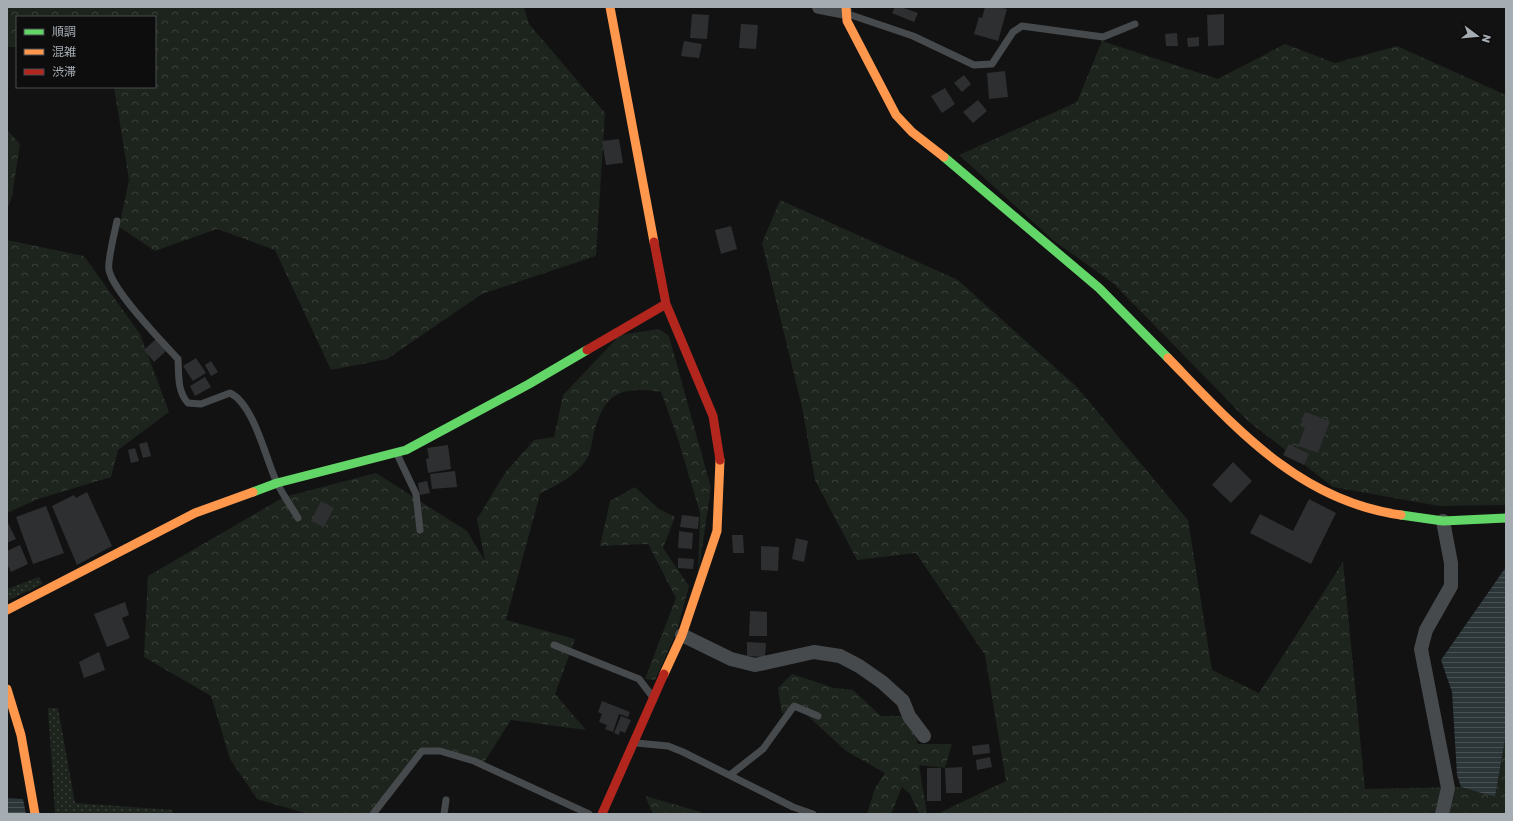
<svg xmlns="http://www.w3.org/2000/svg" width="1513" height="821" font-family="Rubik,'Noto Sans JP',sans-serif">
  <defs>
    <pattern id="grass-dots" width="8" height="8" patternUnits="userSpaceOnUse"><rect width="8" height="8" fill="#1d231d"/><path d="M2 2h.1M6 6h.1" fill="none" stroke="#3b403b" stroke-width="1.8" stroke-linecap="round"/></pattern>
    <pattern id="forest-crowns" width="20" height="18" patternUnits="userSpaceOnUse"><rect width="20" height="18" fill="#1d231d"/><path d="M2 6a3 3 0 1 1 6 0M12 15a3 3 0 1 1 6 0" fill="none" stroke="#3b403b"/></pattern>
    <pattern id="water-rules" width="6" height="5" patternUnits="userSpaceOnUse"><rect width="6" height="5" fill="#2c3538"/><path d="M0 2.5h6" fill="none" stroke="#485052"/></pattern>
  </defs>
  <rect width="100%" height="100%" fill="#121213"/>
  <path fill="url(#grass-dots)" d="M 39,577 L 43,584 L 7,601 L 7,589 Z
    M 48,708 L 58,708 L 75,803 L 173,810 L 172,814 L 55,814 Z"/>
  <path fill="url(#forest-crowns)" d="M 7,7 L 524,7 L 529,24 L 605,113 L 596,256 L 482,294 L 387,359 L 331,370 L 275,250 L 217,229 L 155,251 L 119,227 L 129,180 L 114,87 L 155,87 L 155,17 L 17,17 L 17,47 L 7,47 Z
    M 1102,41 L 1218,79 L 1285,44 L 1335,63 L 1397,46 L 1506,95 L 1506,505 L 1439,506 L 1333,487 L 1248,421 L 1113,283 L 1054,241 L 959,155 L 1077,102 Z
    M 7,130 L 20,144 L 12,196 L 7,210 Z
    M 780,200 L 958,280 L 1077,387 L 1188,520 L 1212,670 L 1259,693 L 1343,562 L 1365,789 L 1461,787 L 1495,797 L 1506,734 L 1506,814 L 937,814 L 1006,781 L 985,655 L 916,553 L 857,560 L 815,480 L 802,407 L 762,243 Z
    M 7,240 L 84,256 L 140,334 L 169,412 L 118,450 L 111,477 L 38,499 L 7,513 Z
    M 659,329 L 669,336 L 711,488 L 698,576 L 700,513 L 678,439 L 661,392 C 621,386 604,393 594,433 C 592,441 591,453 586,460 C 576,476 556,485 540,494 L 506,620 L 575,639 L 555,694 L 586,730 L 511,720 L 483,764 L 426,747 L 377,814 L 308,814 L 257,799 L 230,759 L 211,696 L 144,657 L 148,576 L 284,497 L 376,473 L 467,531 L 485,561 L 477,519 L 505,473 L 534,440 L 554,437 L 563,395 L 620,335 Z
    M 635,487 L 659,509 L 675,517 L 663,548 L 689,586 L 677,631 L 655,680 L 645,679 L 676,598 L 648,544 L 600,546 L 610,501 Z
    M 792,674 L 834,688 L 853,690 L 881,716 L 909,716 L 918,744 L 952,744 L 945,768 L 919,765 L 927,814 L 919,814 L 910,794 L 902,787 L 891,814 L 867,814 L 875,788 L 885,773 L 846,751 L 797,706 L 782,714 L 778,688 Z
    M 645,796 L 701,812 L 700,814 L 653,814 Z"/>
  <path fill="url(#water-rules)" d="M 1506,567 L 1506,734 L 1495,797 L 1461,787 L 1457,775 L 1452,692 L 1441,660 Z
    M 7,798 L 23,799 L 26,814 L 7,814 Z"/>
  <path fill="#2e2f30" d="M 895,7 L 901,7 L 918,13 L 914,22 L 892,13 Z
    M 985,7 L 999,7 L 1007,9 L 998,41 L 974,34 L 979,17 L 982,18 Z
    M 692,14 L 709,15 L 707,39 L 690,38 Z
    M 1224,14 L 1224,45 L 1208,46 L 1207,15 Z
    M 741,24 L 758,25 L 756,49 L 739,48 Z
    M 1177,33 L 1178,46 L 1166,46 L 1165,34 Z
    M 1199,37 L 1199,46 L 1188,47 L 1187,38 Z
    M 684,41 L 702,44 L 699,58 L 681,56 Z
    M 1005,71 L 1008,97 L 989,99 L 987,73 Z
    M 964,75 L 971,84 L 962,92 L 954,83 Z
    M 945,88 L 955,104 L 942,113 L 931,96 Z
    M 978,100 L 987,111 L 973,123 L 963,112 Z
    M 619,139 L 623,163 L 606,165 L 602,141 Z
    M 731,226 L 737,249 L 721,254 L 715,230 Z
    M 156,339 L 166,351 L 154,362 L 144,350 Z
    M 196,358 L 206,373 L 193,381 L 183,366 Z
    M 211,361 L 218,372 L 211,376 L 205,365 Z
    M 205,377 L 211,387 L 195,396 L 190,386 Z
    M 1305,412 L 1330,421 L 1318,453 L 1298,446 L 1305,428 L 1300,426 Z
    M 147,442 L 151,456 L 143,458 L 139,444 Z
    M 1289,444 L 1309,454 L 1304,465 L 1283,455 Z
    M 448,445 L 451,469 L 428,473 L 426,459 L 429,458 L 427,448 Z
    M 135,448 L 139,461 L 131,463 L 128,450 Z
    M 1233,462 L 1252,481 L 1231,503 L 1212,485 Z
    M 455,471 L 457,487 L 432,489 L 430,474 Z
    M 427,481 L 430,493 L 420,495 L 418,483 Z
    M 87,492 L 112,546 L 77,565 L 52,506 L 74,495 L 76,498 Z
    M 1309,499 L 1336,513 L 1311,564 L 1250,533 L 1260,514 L 1293,531 Z
    M 321,501 L 334,508 L 324,527 L 311,521 Z
    M 46,506 L 64,553 L 33,564 L 16,517 Z
    M 682,515 L 699,517 L 698,529 L 680,527 Z
    M 7,521 L 16,539 L 7,543 Z
    M 679,531 L 693,533 L 692,549 L 678,548 Z
    M 732,535 L 743,535 L 744,553 L 733,553 Z
    M 796,538 L 808,541 L 804,562 L 792,559 Z
    M 20,545 L 28,564 L 11,572 L 7,564 L 7,551 Z
    M 761,546 L 779,547 L 778,571 L 761,570 Z
    M 678,558 L 694,559 L 693,569 L 678,568 Z
    M 125,602 L 129,615 L 122,618 L 130,638 L 107,647 L 94,614 Z
    M 750,611 L 767,612 L 767,636 L 749,636 Z
    M 747,642 L 766,643 L 765,657 L 747,656 Z
    M 99,652 L 105,670 L 84,678 L 79,662 Z
    M 602,701 L 630,712 L 628,717 L 619,714 L 613,732 L 605,729 L 607,725 L 599,722 L 602,714 L 598,712 Z
    M 621,716 L 631,720 L 625,733 L 620,731 L 619,735 L 614,733 Z
    M 989,744 L 990,753 L 973,755 L 972,746 Z
    M 990,757 L 992,767 L 977,770 L 976,760 Z
    M 962,767 L 962,793 L 946,793 L 945,768 Z
    M 927,768 L 941,768 L 941,801 L 927,801 Z"/>
  <g fill="none" stroke-linecap="round" stroke-linejoin="round">
    <path stroke="#474a4c" stroke-width="7" d="M 848,14 L 913,36 L 974,65 L 992,64 L 1013,32 L 1022,26 L 1103,37 L 1135,24
      M 117,221 C 115,231 107,262 109,270 C 113,291 162,342 178,359 C 179,375 177,391 188,403 L 201,404 L 230,393 C 254,404 266,460 277,483 C 283,495 291,506 298,518
      M 397,454 L 416,494 L 420,530
      M 554,645 L 639,679 L 652,696
      M 636,743 L 668,746 L 683,752 L 793,807 L 813,814
      M 730,775 L 763,749 L 794,706 L 818,716
      M 373,814 L 422,751 L 440,751 L 474,761 L 589,814
      M 444,814 L 446,800"/>
    <path stroke="#474a4c" stroke-width="14" d="M 819,7 L 845,12
      M 682,635 L 731,659 L 755,665 L 814,652 L 840,656 L 859,666 L 882,682 L 903,701 L 909,716 L 924,736
      M 1442,814 L 1448,788 L 1421,649 L 1426,630 L 1451,586 L 1451,563 L 1443,521"/>
    <path stroke="#63d668" stroke-width="9" d="M 944,157 L 1099,288 L 1168,358
      M 253,492 L 277,483 L 406,450 L 529,384 L 587,350
      M 1401,515 L 1443,521 L 1506,518"/>
    <path stroke="#ff974d" stroke-width="9" d="M 610,7 L 654,242
      M 846,7 L 847,21 L 896,115 L 912,132 L 944,157
      M 1168,358 C 1236,428 1299,501 1401,515
      M 7,610 L 195,513 L 253,492
      M 664,674 L 682,635 L 717,531 L 720,460
      M 7,689 L 21,735 L 35,814"/>
    <path stroke="#b3261e" stroke-width="9" d="M 654,242 L 666,304 L 713,416 L 720,460
      M 587,350 L 666,304
      M 602,814 L 664,674"/>
  </g>
  <rect width="1513" height="821" fill="none" stroke="#a5acb2" stroke-width="16"/>
  <rect x="16" y="16" width="140" height="72" fill="#0d0d0e" stroke="#4a4d50"/>
  <rect x="24" y="29" width="20" height="6" fill="#63d668" stroke="#4a4d50"/>
  <text x="52" y="36" font-size="12" fill="#a5acb2">順調</text>
  <rect x="24" y="49" width="20" height="6" fill="#ff974d" stroke="#4a4d50"/>
  <text x="52" y="56" font-size="12" fill="#a5acb2">混雑</text>
  <rect x="24" y="69" width="20" height="6" fill="#b3261e" stroke="#4a4d50"/>
  <text x="52" y="76" font-size="12" fill="#a5acb2">渋滞</text>
  <g transform="translate(1477 36) rotate(106)" stroke="#0d0d0e" stroke-width="3" paint-order="stroke">
  <path d="M0-3L7 15L0 10L-7 15Z" fill="#a5acb2"/>
  <text y="-6" font-size="11" font-weight="bold" text-anchor="middle" fill="#a5acb2">N</text>
  </g>
</svg>
